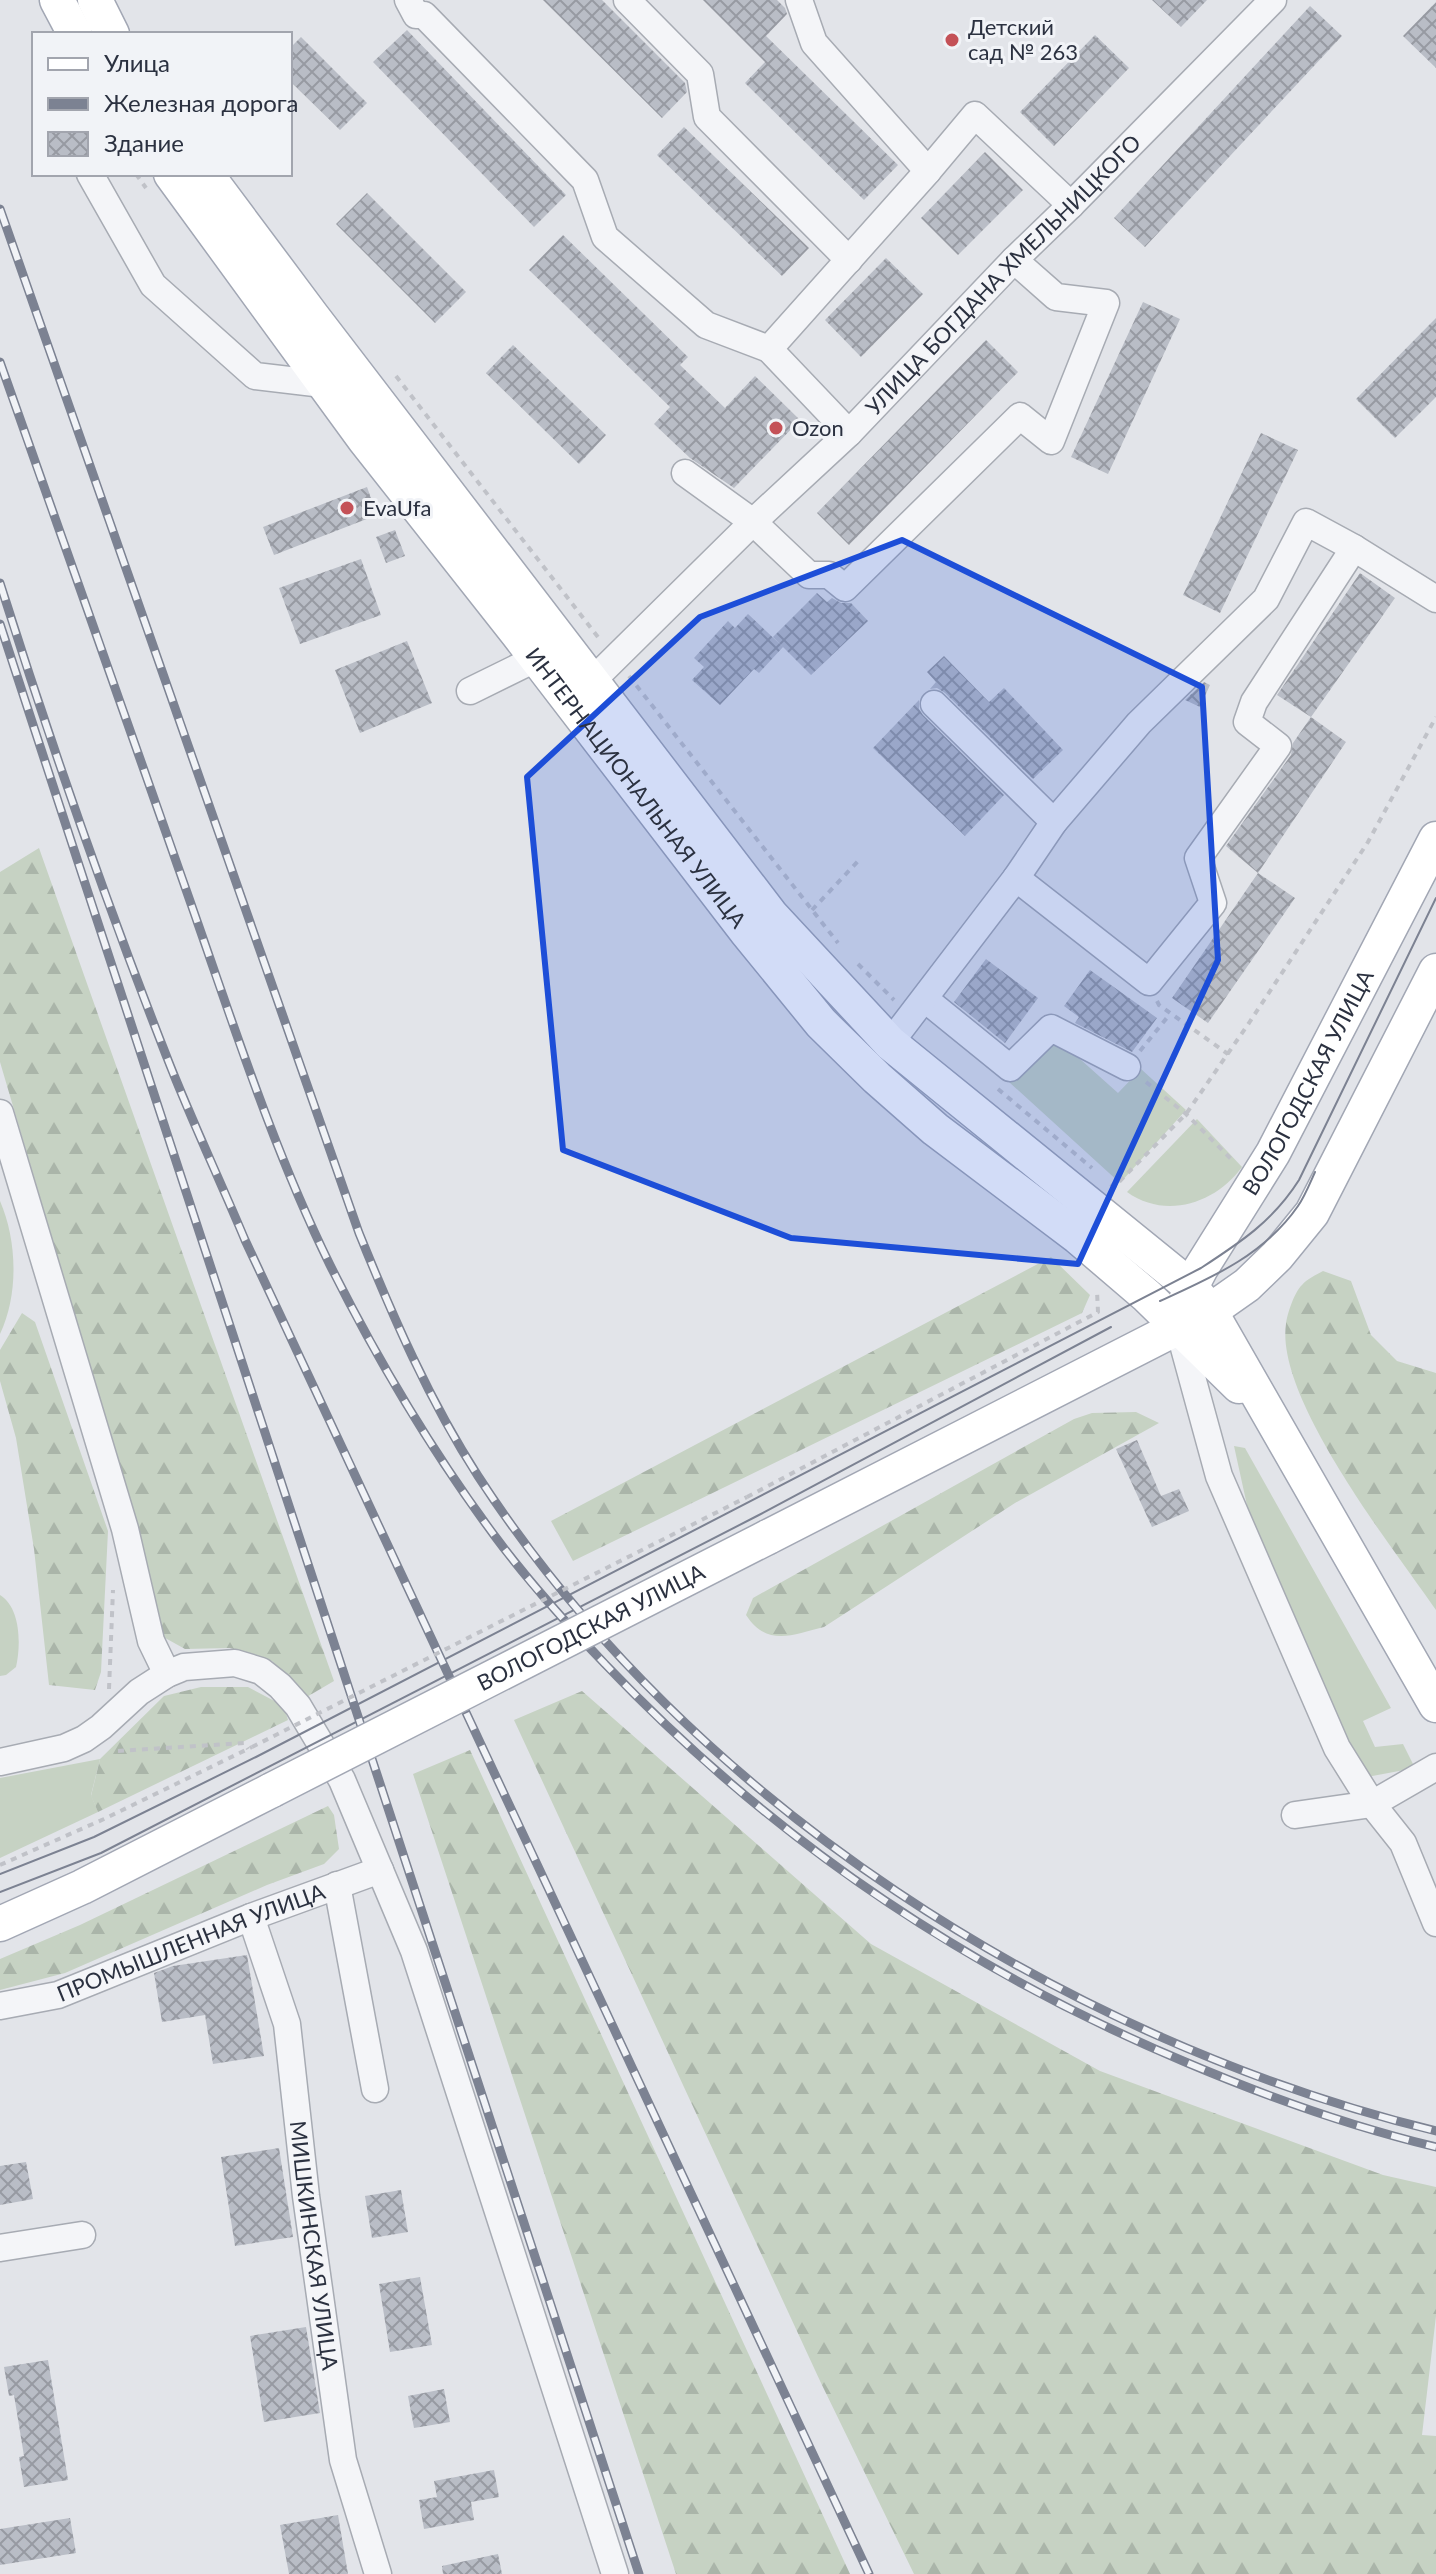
<svg xmlns="http://www.w3.org/2000/svg" width="1436" height="2574" font-family="Lato,sans-serif">
  <defs>
    <pattern id="forest-firs" width="22" height="20" patternUnits="userSpaceOnUse" patternTransform="scale(2)"><rect width="22" height="20" fill="#c6d2c3"/><path d="M5 1l3.5 6h-7zM16 11l3.5 6h-7z" fill="#aab5a9"/></pattern>
    <pattern id="building-cross-hatch" width="8" height="8" patternUnits="userSpaceOnUse" patternTransform="scale(2)"><rect width="8" height="8" fill="#b9bdc6"/><path d="M0 0l8 8M0 8l8-8" fill="none" stroke="#979aa2"/></pattern>
  </defs>
  <rect width="100%" height="100%" fill="#e2e4e9"/>
  <path fill="#c6d2c3" d="M 1052,1034 L 1118,1093 L 1141,1069 L 1186,1110 L 1120,1183 L 1009,1082 Z
    M 1197,1119 L 1242,1167 C 1216,1203 1166,1220 1127,1192 Z
    M 0,1201 C 17,1240 19,1294 0,1334 Z
    M 1234,1446 L 1245,1448 L 1391,1708 L 1363,1721 L 1375,1747 L 1403,1744 L 1415,1768 L 1367,1777 L 1343,1744 L 1252,1528 Z
    M 0,1595 C 21,1608 21,1645 16,1667 L 6,1675 L 0,1676 Z
    M 100,1759 L 91,1795 L 98,1812 L 0,1858 L 0,1778 Z"/>
  <path fill="url(#forest-firs)" d="M 39,848 L 334,1681 L 305,1698 L 272,1661 L 230,1648 L 185,1649 L 158,1634 L 134,1517 L 0,1062 L 0,872 Z
    M 1051,1257 L 1090,1295 L 1082,1313 L 573,1561 L 551,1521 Z
    M 1323,1271 L 1351,1281 L 1371,1335 L 1397,1361 L 1436,1373 L 1436,1610 C 1393,1548 1275,1398 1286,1324 C 1287,1314 1295,1291 1302,1285 C 1307,1279 1316,1275 1323,1271 Z
    M 22,1313 L 35,1322 L 108,1531 L 101,1672 L 95,1690 L 49,1685 L 34,1549 L 16,1438 L 0,1381 L 0,1350 Z
    M 1136,1412 L 1159,1423 L 1015,1503 L 824,1627 C 792,1635 767,1647 746,1615 L 753,1598 L 1074,1419 L 1092,1413 Z
    M 201,1687 L 248,1687 L 284,1706 L 288,1720 L 98,1812 L 91,1796 L 100,1759 L 164,1696 Z
    M 582,1691 L 871,1944 L 1100,2071 L 1383,2175 L 1436,2187 L 1436,2316 L 1422,2435 L 1436,2436 L 1436,2574 L 914,2574 L 821,2383 L 514,1720 Z
    M 470,1750 L 850,2574 L 676,2574 L 413,1774 Z
    M 328,1806 L 334,1815 L 339,1849 L 324,1864 L 267,1885 L 65,1973 L 0,1990 L 0,1959 L 80,1925 Z"/>
  <path fill="url(#building-cross-hatch)" d="M 543,0 L 602,0 L 685,83 L 687,92 L 662,118 Z
    M 703,0 L 777,0 L 785,8 L 787,14 L 766,36 L 898,165 L 864,200 L 745,83 L 765,62 Z
    M 1152,0 L 1207,0 L 1181,27 Z
    M 1436,2 L 1436,68 L 1403,36 Z
    M 1310,6 L 1342,36 L 1145,247 L 1114,218 Z
    M 407,30 L 566,195 L 534,227 L 373,62 Z
    M 1095,35 L 1129,68 L 1054,146 L 1020,112 Z
    M 301,37 L 367,103 L 340,130 L 290,81 L 290,48 Z
    M 684,127 L 809,248 L 782,276 L 657,155 Z
    M 985,152 L 1023,190 L 958,255 L 921,218 Z
    M 367,193 L 466,292 L 435,323 L 336,224 Z
    M 563,235 L 688,357 L 680,365 L 725,408 L 755,376 L 800,420 L 734,488 L 690,458 L 654,424 L 670,407 L 529,270 Z
    M 886,258 L 923,294 L 861,357 L 825,320 Z
    M 1143,302 L 1180,319 L 1108,474 L 1071,457 Z
    M 1436,318 L 1436,397 L 1395,438 L 1356,399 Z
    M 986,340 L 1018,372 L 849,545 L 817,513 Z
    M 513,345 L 606,435 L 579,464 L 486,373 Z
    M 1261,433 L 1298,450 L 1220,613 L 1183,595 Z
    M 367,487 L 377,515 L 274,555 L 263,527 Z
    M 395,530 L 405,556 L 386,563 L 376,537 Z
    M 361,559 L 381,615 L 300,644 L 279,588 Z
    M 1360,573 L 1395,598 L 1311,717 L 1277,695 Z
    M 817,593 L 827,602 L 832,598 L 841,603 L 851,603 L 868,621 L 811,675 L 773,637 Z
    M 748,614 L 783,647 L 759,673 L 754,669 L 720,705 L 692,680 L 704,667 L 694,658 L 728,621 L 735,628 Z
    M 407,641 L 432,703 L 360,733 L 335,670 Z
    M 944,656 L 989,702 L 1004,688 L 1063,750 L 1033,779 L 945,693 L 937,688 L 930,689 L 936,682 L 927,672 Z
    M 1204,682 L 1210,685 L 1200,707 L 1185,700 Z
    M 919,700 L 919,709 L 923,715 L 1004,795 L 965,836 L 873,748 Z
    M 1311,717 L 1346,742 L 1258,873 L 1226,846 L 1291,755 L 1293,743 Z
    M 1258,873 L 1295,898 L 1208,1023 L 1172,998 Z
    M 986,959 L 1038,998 L 1005,1043 L 954,1002 Z
    M 1090,970 L 1157,1018 L 1132,1052 L 1075,1023 L 1079,1017 L 1064,1006 Z
    M 1137,1440 L 1161,1496 L 1179,1489 L 1189,1511 L 1152,1527 L 1116,1449 Z
    M 247,1955 L 264,2056 L 213,2064 L 205,2015 L 162,2022 L 154,1973 L 173,1966 Z
    M 279,2148 L 293,2237 L 235,2246 L 221,2157 Z
    M 26,2162 L 33,2199 L 0,2205 L 0,2166 Z
    M 401,2190 L 408,2232 L 372,2238 L 365,2196 Z
    M 420,2277 L 432,2345 L 390,2352 L 379,2284 Z
    M 306,2327 L 320,2413 L 264,2422 L 250,2336 Z
    M 48,2360 L 68,2480 L 24,2487 L 19,2457 L 24,2456 L 14,2395 L 9,2396 L 4,2367 Z
    M 444,2389 L 450,2422 L 414,2428 L 408,2396 Z
    M 494,2470 L 499,2497 L 471,2502 L 474,2520 L 424,2529 L 419,2500 L 437,2497 L 434,2481 Z
    M 338,2515 L 348,2574 L 289,2574 L 280,2525 Z
    M 70,2518 L 76,2553 L 0,2565 L 0,2529 Z
    M 498,2554 L 502,2574 L 443,2574 L 442,2566 Z"/>
  <g fill="none" stroke-linecap="round" stroke-linejoin="round">
    <defs>
      <g id="minor">
        <path d="M 408,0 L 416,15 L 424,15 L 585,180 L 605,237 L 706,325 L 769,349 L 928,171"/>
        <path d="M 627,0 L 700,74 L 707,117 L 849,260"/>
        <path d="M 799,0 L 814,43 L 928,171 L 975,115 L 1071,205"/>
        <path d="M 90,174 L 153,285 L 255,376 L 323,384"/>
        <path d="M 769,349 L 849,433"/>
        <path d="M 685,473 L 753,522 L 809,575 L 829,575 L 845,588 L 1020,416 L 1051,441 L 1106,303 L 1056,297 L 1014,260"/>
        <path id="s1" d="M 592,681 L 753,522 L 849,433 L 1014,260 L 1071,205 L 1273,0"/>
        <path d="M 470,691 L 537,658"/>
        <path d="M 934,704 L 1054,822"/>
        <path d="M 1016,878 L 1054,822 L 1139,723 L 1266,599 L 1306,522 L 1354,548"/>
        <path d="M 925,999 L 1010,1068 L 1051,1028 L 1127,1067"/>
        <path d="M 890,1043 L 1016,878 L 1149,982 L 1213,903 L 1198,858 L 1278,746 L 1247,722 L 1254,702 L 1354,548 L 1436,599"/>
        <path d="M 0,1113 L 125,1529 L 151,1641 L 167,1674"/>
        <path d="M 1178,1326 L 1219,1476 L 1337,1748 L 1372,1804 L 1403,1843 L 1436,1923"/>
        <path d="M 0,1762 L 64,1748 L 84,1739 L 101,1727 L 139,1692 L 167,1674 L 184,1667 L 235,1663 L 261,1671 L 280,1686 L 298,1706 L 342,1780 L 414,1951 L 615,2574"/>
        <path d="M 1295,1815 L 1372,1804 L 1436,1767"/>
        <path d="M 337,1885 L 375,2089"/>
        <path id="s2" d="M 251,1917 L 287,2024 L 306,2196 L 343,2460 L 378,2574"/>
        <path id="s3" d="M 0,2006 L 58,1995 L 251,1917 L 380,1870"/>
        <path d="M 0,2248 L 82,2235"/>
      </g>
      <g id="major">
        <path d="M 57,0 L 75,34"/>
        <path d="M 95,0 L 112,34"/>
        <path id="s4" d="M 171,174 L 365,440 L 518,634 L 746,931 L 821,1023 L 877,1078 L 935,1129 L 1078,1237 L 1147,1296 L 1239,1386"/>
        <path d="M 206,174 L 312,316 L 771,915 L 890,1043 L 1191,1287 L 1210,1311 L 1436,1705"/>
        <path id="s5" d="M 1184,1306 L 1191,1287 L 1201,1268 L 1273,1153 L 1436,839"/>
        <path d="M 768,1537 L 1210,1311 L 1247,1285 L 1277,1256 L 1312,1213 L 1436,971"/>
        <path d="M 0,1924 L 82,1887 L 272,1790"/>
      </g>
    </defs>
    <use href="#minor" stroke="#a7abb3" stroke-width="29"/>
    <use href="#major" stroke="#a2a7b4" stroke-width="37"/>
    <path stroke="#c0c2c8" stroke-width="4" stroke-dasharray="6 6" stroke-linecap="butt" d="M 136,174 L 146,188
      M 396,376 L 601,641
      M 629,676 L 838,943
      M 812,910 L 861,858
      M 858,964 L 894,1000
      M 1157,1001 L 1159,1005 L 1228,1054
      M 1140,1051 L 1170,1014
      M 1146,1082 L 1186,1114 L 1234,1162
      M 998,1089 L 1092,1168
      M 1111,1184 L 1114,1187 L 1186,1114 L 1249,1023 L 1368,842 L 1436,717
      M 747,1497 L 1098,1312 L 1097,1291
      M 109,1689 L 113,1590
      M 118,1751 L 244,1743 L 248,1749
      M 0,1865 L 104,1819 L 252,1747"/>
    <use href="#minor" stroke="#f4f5f8" stroke-width="26"/>
    <use href="#major" stroke="#fff" stroke-width="34"/>
    <path stroke="#7c8292" stroke-width="2" d="M 1160,1301 C 1213,1277 1264,1255 1298,1206 C 1305,1196 1310,1183 1315,1172
      M 0,1874 L 94,1837 L 256,1757 L 1201,1268 C 1241,1242 1273,1221 1299,1180 L 1436,898
      M 0,1892 L 101,1853 L 757,1516 L 1111,1327"/>
    <defs>
      <path id="rail" d="M 0,209 L 359,1233 C 393,1317 429,1400 478,1476 C 689,1801 1063,2040 1436,2131
        M 0,362 C 63,541 127,721 190,901 C 233,1023 273,1149 330,1265 C 377,1359 431,1450 494,1535 C 528,1581 566,1623 605,1664 C 771,1838 962,1968 1183,2061 C 1265,2096 1349,2126 1436,2147
        M 0,583 C 50,742 105,899 166,1055 C 190,1117 219,1178 245,1240 L 869,2574
        M 0,624 L 639,2574"/>
    </defs>
    <use href="#rail" stroke="#7c8292" stroke-width="9"/>
    <use href="#rail" stroke="#f1f3f7" stroke-width="6" stroke-dasharray="18" stroke-linecap="butt"/>
    <defs>
      <g id="major-bridge">
        <path id="s6" d="M 272,1790 L 768,1537"/>
      </g>
    </defs>
    <use href="#major-bridge" stroke="#a2a7b4" stroke-width="37" stroke-linecap="butt"/>
    <path stroke="#c0c2c8" stroke-width="4" stroke-dasharray="6 6" stroke-linecap="butt" d="M 252,1747 L 747,1497"/>
    <use href="#major-bridge" stroke="#fff" stroke-width="34"/>
  </g>
  <path fill="#1d4ed8" fill-opacity="0.2" stroke="#1d4ed8" stroke-width="6" stroke-linejoin="round" d="M 902,540 L 1202,687 L 1218,960 L 1078,1264 L 791,1238 L 563,1150 L 527,777 L 700,617 Z"/>
  <g fill="#c45157" stroke="#f1f3f7" stroke-width="3">
    <circle cx="952" cy="40" r="8"/>
    <circle cx="776" cy="428" r="8"/>
    <circle cx="347" cy="508" r="8"/>
  </g>
  <g text-anchor="middle" stroke-width="6" stroke-linejoin="round" paint-order="stroke">
    <g font-size="22" fill="#2b3140" stroke="#f1f3f7" text-anchor="start">
      <text x="968" y="35">Детский<tspan x="968" dy="25">сад № 263</tspan></text>
      <text x="792" y="436">Ozon</text>
      <text x="363" y="516">EvaUfa</text>
    </g>
    <g font-size="22" fill="#2b3140" stroke="#f1f3f7">
      <text dy="8" stroke="none"><textPath href="#s1" startOffset="578">УЛИЦА БОГДАНА ХМЕЛЬНИЦКОГО</textPath></text>
      <text dy="8" stroke="none"><textPath href="#s4" startOffset="770">ИНТЕРНАЦИОНАЛЬНАЯ УЛИЦА</textPath></text>
      <text dy="8" stroke="none"><textPath href="#s5" startOffset="256">ВОЛОГОДСКАЯ УЛИЦА</textPath></text>
      <text dy="8" stroke="none"><textPath href="#s6" startOffset="358">ВОЛОГОДСКАЯ УЛИЦА</textPath></text>
      <text dy="8" stroke="none"><textPath href="#s3" startOffset="202">ПРОМЫШЛЕННАЯ УЛИЦА</textPath></text>
      <text dy="8" stroke="none"><textPath href="#s2" startOffset="336">МИШКИНСКАЯ УЛИЦА</textPath></text>
    </g>
  </g>
  <rect x="32" y="32" width="260" height="144" fill="#f1f3f7" stroke="#a2a5ae" stroke-width="2"/>
  <rect x="48" y="58" width="40" height="12" fill="#ffffff" stroke="#a2a5ae" stroke-width="2"/>
  <text x="104" y="72" font-size="24" fill="#2b3140">Улица</text>
  <rect x="48" y="98" width="40" height="12" fill="#7c8292" stroke="#a2a5ae" stroke-width="2"/>
  <text x="104" y="112" font-size="24" fill="#2b3140">Железная дорога</text>
  <rect x="48" y="132" width="40" height="24" fill="url(#building-cross-hatch)" stroke="#a2a5ae" stroke-width="2"/>
  <text x="104" y="152" font-size="24" fill="#2b3140">Здание</text>
</svg>
